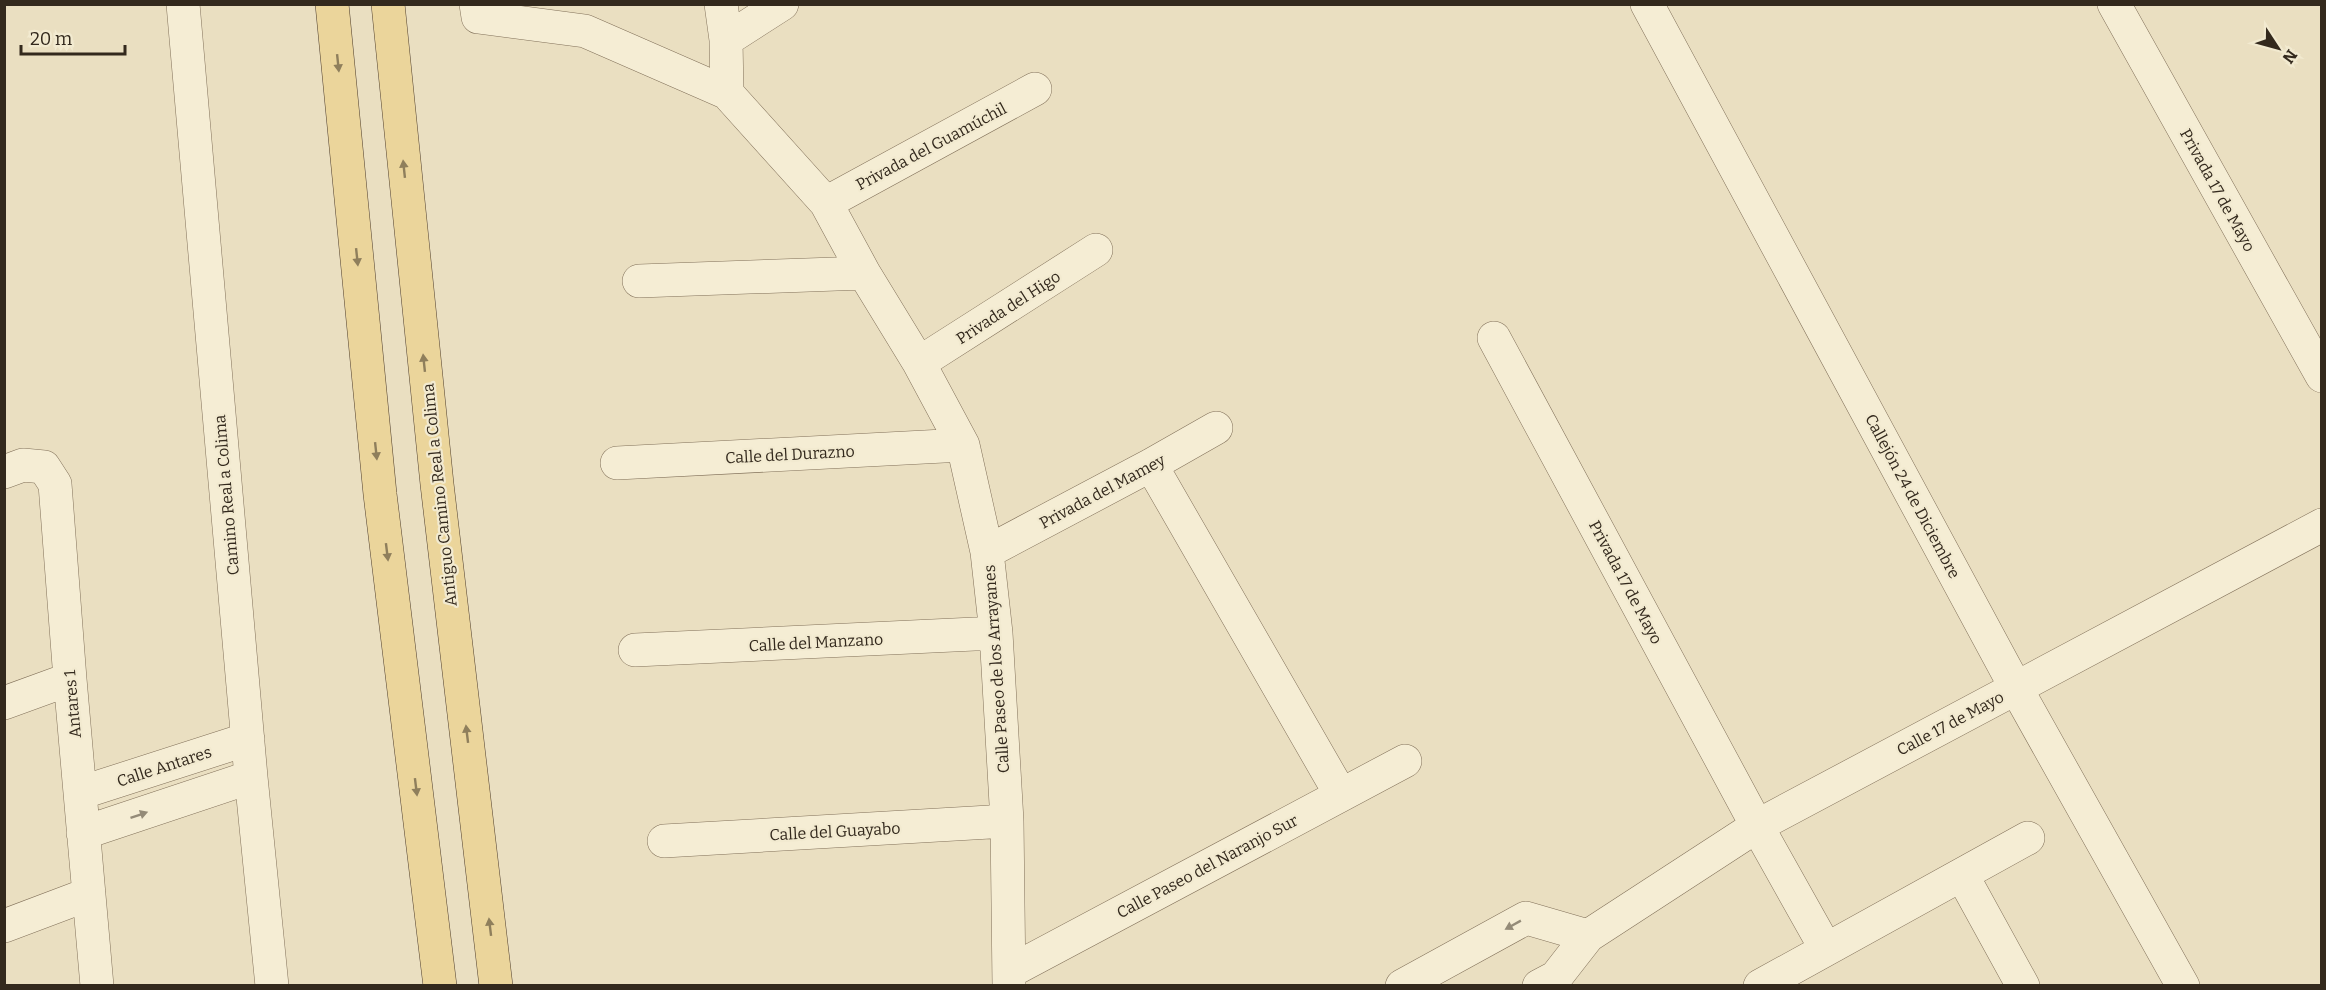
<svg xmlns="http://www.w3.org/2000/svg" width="2326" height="990" font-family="Bitter,serif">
  <rect width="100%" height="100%" fill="#eadfc1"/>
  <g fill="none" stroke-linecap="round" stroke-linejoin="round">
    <defs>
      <path id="minor" d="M 183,4 L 251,777 L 272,986
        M 476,4 L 478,17 L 585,31 L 727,93 L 826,203 L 864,273 L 919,363 L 963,445 L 987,552 L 996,633 L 1007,821 L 1009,986
        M 721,4 L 726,40 L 727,93
        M 1647,4 L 2016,688 L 2183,986
        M 2114,4 L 2322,376
        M 726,40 L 782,4
        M 826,203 L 1035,89
        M 639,281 L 864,273
        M 1494,338 L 1757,826 L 1826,949
        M 919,363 L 1096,250
        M 617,463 L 963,445
        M 1151,465 L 1341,795
        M 4,472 L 23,465 L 44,467 L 55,484 L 70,679 L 97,986
        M 987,552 L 1151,465 L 1216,428
        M 635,650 L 996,633
        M 4,703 L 70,679
        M 80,793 L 248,739
        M 83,833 L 251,777
        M 664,841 L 1007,821
        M 1962,875 L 2023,986
        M 4,926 L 89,894
        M 1009,972 L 1405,761
        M 1402,986 L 1526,918 L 1588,936
        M 1539,986 L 1556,977 L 1588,936 L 1757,826 L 2322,525
        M 1760,986 L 2028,838"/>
      <path id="major" d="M 332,4 L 380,494 L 440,986
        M 388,4 L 437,484 L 496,986"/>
    </defs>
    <use href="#minor" stroke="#82715a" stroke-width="34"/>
    <use href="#major" stroke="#503f2e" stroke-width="34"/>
    <use href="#minor" stroke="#f5edd4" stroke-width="33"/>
    <use href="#major" stroke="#ebd59b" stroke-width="33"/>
  </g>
  <defs><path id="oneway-solid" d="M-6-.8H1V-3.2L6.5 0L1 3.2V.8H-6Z" transform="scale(1.5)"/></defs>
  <g fill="#8f7f5c">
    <use href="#oneway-solid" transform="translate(338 63) rotate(84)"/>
    <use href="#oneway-solid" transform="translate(404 169) rotate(-96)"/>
    <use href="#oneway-solid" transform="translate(357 257) rotate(84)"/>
    <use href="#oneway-solid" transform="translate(424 363) rotate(-96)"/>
    <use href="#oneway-solid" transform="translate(376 451) rotate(84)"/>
    <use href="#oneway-solid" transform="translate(387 552) rotate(83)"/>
    <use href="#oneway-solid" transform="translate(467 734) rotate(-97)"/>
    <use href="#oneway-solid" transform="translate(416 787) rotate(83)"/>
    <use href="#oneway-solid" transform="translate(490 927) rotate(-97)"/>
  </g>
  <g fill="#948b78">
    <use href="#oneway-solid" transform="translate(139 815) rotate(-19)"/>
    <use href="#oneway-solid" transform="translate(1513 925) rotate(151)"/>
  </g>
  <g text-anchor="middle" stroke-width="4.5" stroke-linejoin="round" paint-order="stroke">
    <g font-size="16" fill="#33291d" stroke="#f2ead0">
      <text transform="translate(931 146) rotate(-28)" y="6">Privada del Guamúchil</text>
      <text transform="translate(2218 190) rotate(61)" y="6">Privada 17 de Mayo</text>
      <text transform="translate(1008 307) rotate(-33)" y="6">Privada del Higo</text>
      <text transform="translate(790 454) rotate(-3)" y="6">Calle del Durazno</text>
      <text transform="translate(1102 491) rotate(-28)" y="6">Privada del Mamey</text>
      <text transform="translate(226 495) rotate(-95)" y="6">Camino Real a Colima</text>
      <text transform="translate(439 495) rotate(-96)" y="6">Antiguo Camino Real a Colima</text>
      <text transform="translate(1913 496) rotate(62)" y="6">Callejón 24 de Diciembre</text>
      <text transform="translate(1626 582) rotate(62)" y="6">Privada 17 de Mayo</text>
      <text transform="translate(816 642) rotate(-3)" y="6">Calle del Manzano</text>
      <text transform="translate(996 669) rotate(-94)" y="6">Calle Paseo de los Arrayanes</text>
      <text transform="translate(72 704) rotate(-95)" y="6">Antares 1</text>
      <text transform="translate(1950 723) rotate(-28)" y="6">Calle 17 de Mayo</text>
      <text transform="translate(164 766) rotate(-18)" y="6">Calle Antares</text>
      <text transform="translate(835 831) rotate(-3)" y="6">Calle del Guayabo</text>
      <text transform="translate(1207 866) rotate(-28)" y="6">Calle Paseo del Naranjo Sur</text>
    </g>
  </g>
  <rect width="2326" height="990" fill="none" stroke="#33291d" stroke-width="12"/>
  <g transform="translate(2278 48) rotate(126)" stroke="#f2ead0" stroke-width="4.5" paint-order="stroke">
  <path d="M0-4.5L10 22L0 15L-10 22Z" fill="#33291d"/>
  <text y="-9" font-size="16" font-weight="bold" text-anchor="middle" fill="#33291d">N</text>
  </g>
  <path d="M21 45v9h104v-9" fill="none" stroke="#33291d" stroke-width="3"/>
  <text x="30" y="45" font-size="18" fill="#33291d" stroke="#f2ead0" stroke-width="4.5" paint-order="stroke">20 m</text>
</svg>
